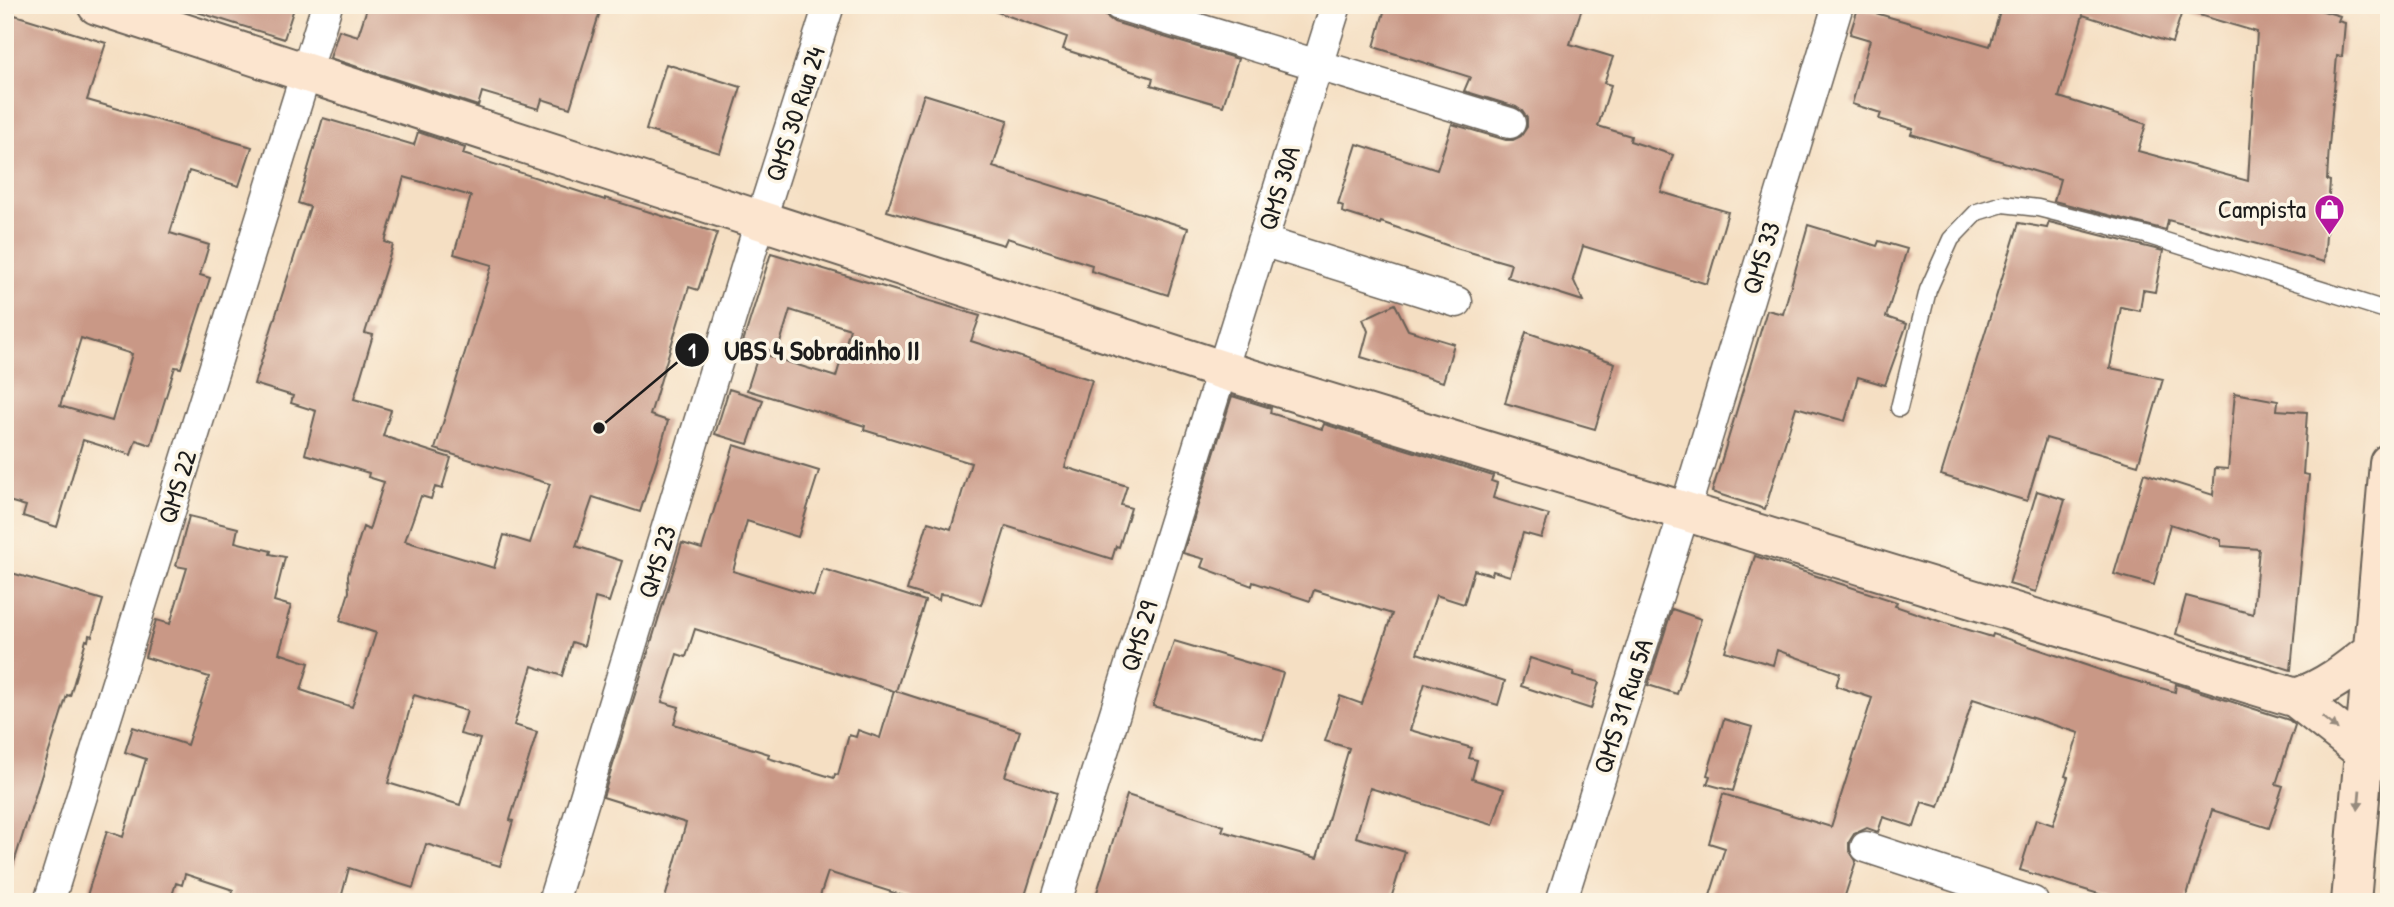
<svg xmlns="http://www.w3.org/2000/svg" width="2394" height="907" font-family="'Patrick Hand',sans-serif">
  <rect width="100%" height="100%" fill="#fcf5e5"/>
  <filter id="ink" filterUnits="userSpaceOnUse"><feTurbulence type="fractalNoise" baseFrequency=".0143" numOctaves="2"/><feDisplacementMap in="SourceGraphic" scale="14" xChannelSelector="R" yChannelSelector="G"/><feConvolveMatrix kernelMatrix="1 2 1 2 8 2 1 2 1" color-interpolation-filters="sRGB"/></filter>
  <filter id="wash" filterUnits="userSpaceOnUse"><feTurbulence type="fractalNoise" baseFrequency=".00686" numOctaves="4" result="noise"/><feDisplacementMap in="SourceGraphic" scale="28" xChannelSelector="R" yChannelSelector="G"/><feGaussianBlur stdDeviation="1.57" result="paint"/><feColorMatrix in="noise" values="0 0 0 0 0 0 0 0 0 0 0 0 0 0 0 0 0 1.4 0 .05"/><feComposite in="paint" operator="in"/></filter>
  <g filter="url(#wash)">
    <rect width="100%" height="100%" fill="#f5dfc3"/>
    <g id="blocks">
      <path fill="#c99886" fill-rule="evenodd" d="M 195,5 L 295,5 L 284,39 L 194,11 Z
        M 368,5 L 602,5 L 570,108 L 542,99 L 539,109 L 482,92 L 478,106 L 330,58 L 339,30 L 358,36 Z
        M 990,5 L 1099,5 L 1102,6 L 1106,16 L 1114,22 L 1238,59 L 1223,106 L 1151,85 L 1153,78 L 1063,49 L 1067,37 L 989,9 Z
        M 1386,5 L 1583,5 L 1570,44 L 1613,57 L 1604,83 L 1611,85 L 1598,126 L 1631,136 L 1630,141 L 1673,155 L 1661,192 L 1728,212 L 1707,284 L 1583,246 L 1573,279 L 1583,301 L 1507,277 L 1511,264 L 1452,247 L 1381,222 L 1380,224 L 1342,212 L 1343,206 L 1338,204 L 1357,144 L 1437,170 L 1452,124 L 1506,140 L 1513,140 L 1521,136 L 1527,127 L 1527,118 L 1522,111 L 1516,107 L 1464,91 L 1470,77 L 1374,47 Z
        M 2002,5 L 2184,5 L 2172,43 L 2083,15 L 2059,97 L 2146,124 L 2138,151 L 2248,181 L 2257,32 L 2189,12 L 2190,5 L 2303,5 L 2340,16 L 2338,21 L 2345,23 L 2342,57 L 2337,56 L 2329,146 L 2327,180 L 2330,181 L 2324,262 L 2168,220 L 2166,230 L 2054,201 L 2060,179 L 1911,134 L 1913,129 L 1879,119 L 1881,113 L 1852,104 L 1870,40 L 1850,34 L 1858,8 L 1990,46 Z
        M 5,12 L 106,43 L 87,100 L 252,147 L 239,186 L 189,171 L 170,233 L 209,245 L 200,275 L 210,278 L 181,368 L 175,367 L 151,445 L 136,440 L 131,455 L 83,440 L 57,527 L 23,516 L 26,506 L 5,500 ZM 81,338 L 132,354 L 112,421 L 60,406 Z
        M 666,64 L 741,87 L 720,153 L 646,130 Z
        M 924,94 L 1008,120 L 993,167 L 1188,228 L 1168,295 L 1091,271 L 1092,265 L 1007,238 L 1004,245 L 887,211 Z
        M 323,118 L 414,145 L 418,132 L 465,148 L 463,154 L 605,200 L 605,198 L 717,233 L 698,290 L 689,287 L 650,415 L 668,421 L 659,453 L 640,512 L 593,497 L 576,546 L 622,561 L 609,602 L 595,598 L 584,646 L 572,642 L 562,676 L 532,666 L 514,725 L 537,732 L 510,820 L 513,821 L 500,866 L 426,844 L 413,888 L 349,868 L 340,902 L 229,902 L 233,890 L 185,874 L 182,885 L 176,883 L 170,902 L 85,902 L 107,831 L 123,837 L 146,759 L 125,752 L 133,727 L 187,745 L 209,677 L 145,657 L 156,620 L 170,624 L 187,568 L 176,566 L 189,516 L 238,528 L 235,542 L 271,551 L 270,554 L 285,557 L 274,601 L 291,606 L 287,619 L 289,620 L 279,653 L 309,663 L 301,690 L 352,707 L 376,633 L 340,621 L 349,592 L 348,575 L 363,527 L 369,530 L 384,482 L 368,477 L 369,473 L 305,454 L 316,411 L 291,403 L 293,396 L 254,384 L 310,207 L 298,203 ZM 404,177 L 471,196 L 454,254 L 492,265 L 435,449 L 550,484 L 530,543 L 504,535 L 494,568 L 405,541 L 421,496 L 431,499 L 435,487 L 442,489 L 451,458 L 383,436 L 391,410 L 354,399 L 373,335 L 365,333 L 393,245 L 385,242 ZM 414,695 L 467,711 L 460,734 L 480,739 L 460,805 L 388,783 Z
        M 2049,222 L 2163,251 L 2155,292 L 2143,290 L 2140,311 L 2121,307 L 2110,368 L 2163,379 L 2138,465 L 2046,438 L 2027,501 L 1941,475 L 2019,223 L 2047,228 Z
        M 1808,225 L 1877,246 L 1879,241 L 1907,249 L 1886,317 L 1907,324 L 1885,385 L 1858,377 L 1845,421 L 1796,407 L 1765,509 L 1712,492 L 1767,310 L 1783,314 Z
        M 771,253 L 980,316 L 971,341 L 1092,380 L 1065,467 L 1127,486 L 1121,505 L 1131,508 L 1119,547 L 1116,546 L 1112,559 L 1006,526 L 981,605 L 950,595 L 940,594 L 939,600 L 907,590 L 928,522 L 951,529 L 971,463 L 864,430 L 865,426 L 747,390 L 759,353 L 836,377 L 850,329 L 790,310 L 777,353 L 743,342 Z
        M 1395,304 L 1408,330 L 1454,344 L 1443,382 L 1361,357 L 1368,331 L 1363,319 Z
        M 1526,332 L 1615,363 L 1595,429 L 1505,403 Z
        M 729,389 L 763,400 L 748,444 L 715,434 Z
        M 2235,393 L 2278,401 L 2277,410 L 2307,412 L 2303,474 L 2309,475 L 2291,670 L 2176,634 L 2186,596 L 2253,614 L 2259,549 L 2221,546 L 2221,540 L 2170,524 L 2154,585 L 2114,574 L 2144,473 L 2213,495 L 2215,468 L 2228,469 Z
        M 1232,396 L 1271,408 L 1270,413 L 1322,429 L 1324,424 L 1493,476 L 1491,481 L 1497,483 L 1493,498 L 1549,515 L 1541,538 L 1523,533 L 1510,576 L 1493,571 L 1492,575 L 1474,570 L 1464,604 L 1436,595 L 1417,653 L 1505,681 L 1498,705 L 1425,683 L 1410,730 L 1472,748 L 1469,758 L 1477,760 L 1472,779 L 1504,789 L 1493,825 L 1370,788 L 1356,837 L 1405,852 L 1390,902 L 1094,902 L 1127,795 L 1224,826 L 1222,831 L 1317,858 L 1349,748 L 1325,741 L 1340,696 L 1362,704 L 1392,614 L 1314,590 L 1310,601 L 1253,582 L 1252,586 L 1201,567 L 1204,559 L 1183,553 Z
        M 734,445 L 819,471 L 798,537 L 747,521 L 733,571 L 814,596 L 823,569 L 925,601 L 896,691 L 1020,731 L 1005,776 L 1057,793 L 1023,902 L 923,902 L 828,872 L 818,902 L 664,902 L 686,823 L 603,797 L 682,543 L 702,549 ZM 695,629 L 894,691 L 880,738 L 858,730 L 856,737 L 849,735 L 838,775 L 835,774 L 834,778 L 768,758 L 769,754 L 674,724 L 679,707 L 662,702 L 677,654 L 686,657 Z
        M 2037,491 L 2065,500 L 2036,592 L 2009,584 Z
        M 1755,556 L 1897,602 L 1895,606 L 1942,622 L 1992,637 L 1993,634 L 2118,676 L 2175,692 L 2176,684 L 2289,720 L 2295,725 L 2276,784 L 2283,786 L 2269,828 L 2212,810 L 2185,902 L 2118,902 L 2112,898 L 2020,870 L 2036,819 L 2053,825 L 2068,777 L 2065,776 L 2079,733 L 1973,699 L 1939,807 L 1922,802 L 1914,827 L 1883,817 L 1878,832 L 1867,828 L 1854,834 L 1849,842 L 1849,850 L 1856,861 L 1843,902 L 1708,902 L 1725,848 L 1709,843 L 1723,794 L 1831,827 L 1872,698 L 1836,686 L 1840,673 L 1777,650 L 1773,665 L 1725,651 Z
        M 5,571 L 103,600 L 92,636 L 89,635 L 88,641 L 86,640 L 70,696 L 67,695 L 11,872 L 5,872 Z
        M 1672,609 L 1701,619 L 1677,694 L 1648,685 Z
        M 1174,641 L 1283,673 L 1263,738 L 1153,706 Z
        M 1530,658 L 1574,672 L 1573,675 L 1599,682 L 1591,709 L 1521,686 Z
        M 1724,719 L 1752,727 L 1733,791 L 1707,784 L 1710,776 L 1707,775 Z"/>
    </g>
  </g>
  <g filter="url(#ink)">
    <use href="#blocks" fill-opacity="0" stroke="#686056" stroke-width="2"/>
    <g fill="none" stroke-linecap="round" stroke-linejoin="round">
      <defs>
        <path id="lane" d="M 1899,408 L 1928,290 L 1951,239 L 1977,212 L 2003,204 L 2038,208 L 2146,235 L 2389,311"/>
        <path id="street" d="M 1119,5 L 1510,123
          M 1262,241 L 1457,302
          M 1866,847 L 2033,902
          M 49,902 L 327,5
          M 553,902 L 760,222 L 829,5
          M 1056,902 L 1336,5
          M 1561,902 L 1685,510 L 1838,5"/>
        <path id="secondary" d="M 97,5 L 1222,370 L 2296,698 L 2363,751
          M 2296,698 C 2326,688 2347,671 2372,651
          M 2351,902 L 2389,463"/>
      </defs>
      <use href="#lane" stroke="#686056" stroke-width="19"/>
      <use href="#street" stroke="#686056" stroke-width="33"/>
      <use href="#secondary" stroke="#686056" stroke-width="42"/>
      <use href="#lane" stroke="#fff" stroke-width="16"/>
      <use href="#street" stroke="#fff" stroke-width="30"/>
      <use href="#secondary" stroke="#fce5cf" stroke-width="38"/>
    </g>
    <defs><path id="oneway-solid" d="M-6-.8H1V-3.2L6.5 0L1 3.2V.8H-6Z" transform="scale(1.75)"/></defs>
    <g fill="#978b7e">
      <use href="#oneway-solid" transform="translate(2330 723) rotate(39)"/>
      <use href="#oneway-solid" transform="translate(2359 800) rotate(95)"/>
    </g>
  </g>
  <defs>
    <symbol id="shop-pin" viewBox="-11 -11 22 30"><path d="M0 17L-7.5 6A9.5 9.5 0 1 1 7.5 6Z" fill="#b5179e" stroke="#fcf5e5"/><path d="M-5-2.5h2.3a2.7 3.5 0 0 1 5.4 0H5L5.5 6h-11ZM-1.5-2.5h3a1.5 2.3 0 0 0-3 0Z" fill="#fff"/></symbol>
  </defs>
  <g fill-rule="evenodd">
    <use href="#shop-pin" x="2312" y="192" width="35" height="47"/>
  </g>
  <g text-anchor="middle" stroke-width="7" stroke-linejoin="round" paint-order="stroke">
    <g font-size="26" fill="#1c1c1c" stroke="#fcf5e5">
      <text transform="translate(795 114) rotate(-72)" y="9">QMS 30 Rua 24</text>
      <text transform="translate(1279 188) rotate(-73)" y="9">QMS 30A</text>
      <text transform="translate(1761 258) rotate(-73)" y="9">QMS 33</text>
      <text transform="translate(177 487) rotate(-73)" y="9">QMS 22</text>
      <text transform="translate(657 562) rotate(-73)" y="9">QMS 23</text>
      <text transform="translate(1139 636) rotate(-73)" y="9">QMS 29</text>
      <text transform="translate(1623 706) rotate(-72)" y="9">QMS 31 Rua 5A</text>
    </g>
    <g font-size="26" fill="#1c1c1c" stroke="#fcf5e5" text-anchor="end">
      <text x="2306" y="218">Campista</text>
    </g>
  </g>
  <path fill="none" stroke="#1c1c1c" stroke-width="2.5" d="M599 428L692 350"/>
  <g fill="#1c1c1c" stroke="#fcf5e5" stroke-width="2.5">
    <circle cx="599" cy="428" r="7"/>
    <circle cx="692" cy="350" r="18"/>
  </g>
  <g font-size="21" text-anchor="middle" font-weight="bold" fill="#fff">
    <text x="692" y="358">1</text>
  </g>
  <g font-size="28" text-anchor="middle" font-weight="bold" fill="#1c1c1c" stroke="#fcf5e5" stroke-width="7" stroke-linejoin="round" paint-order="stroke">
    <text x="822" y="360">UBS 4 Sobradinho II</text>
  </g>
  <rect width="2394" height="907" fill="none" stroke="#fcf5e5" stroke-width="28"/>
</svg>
